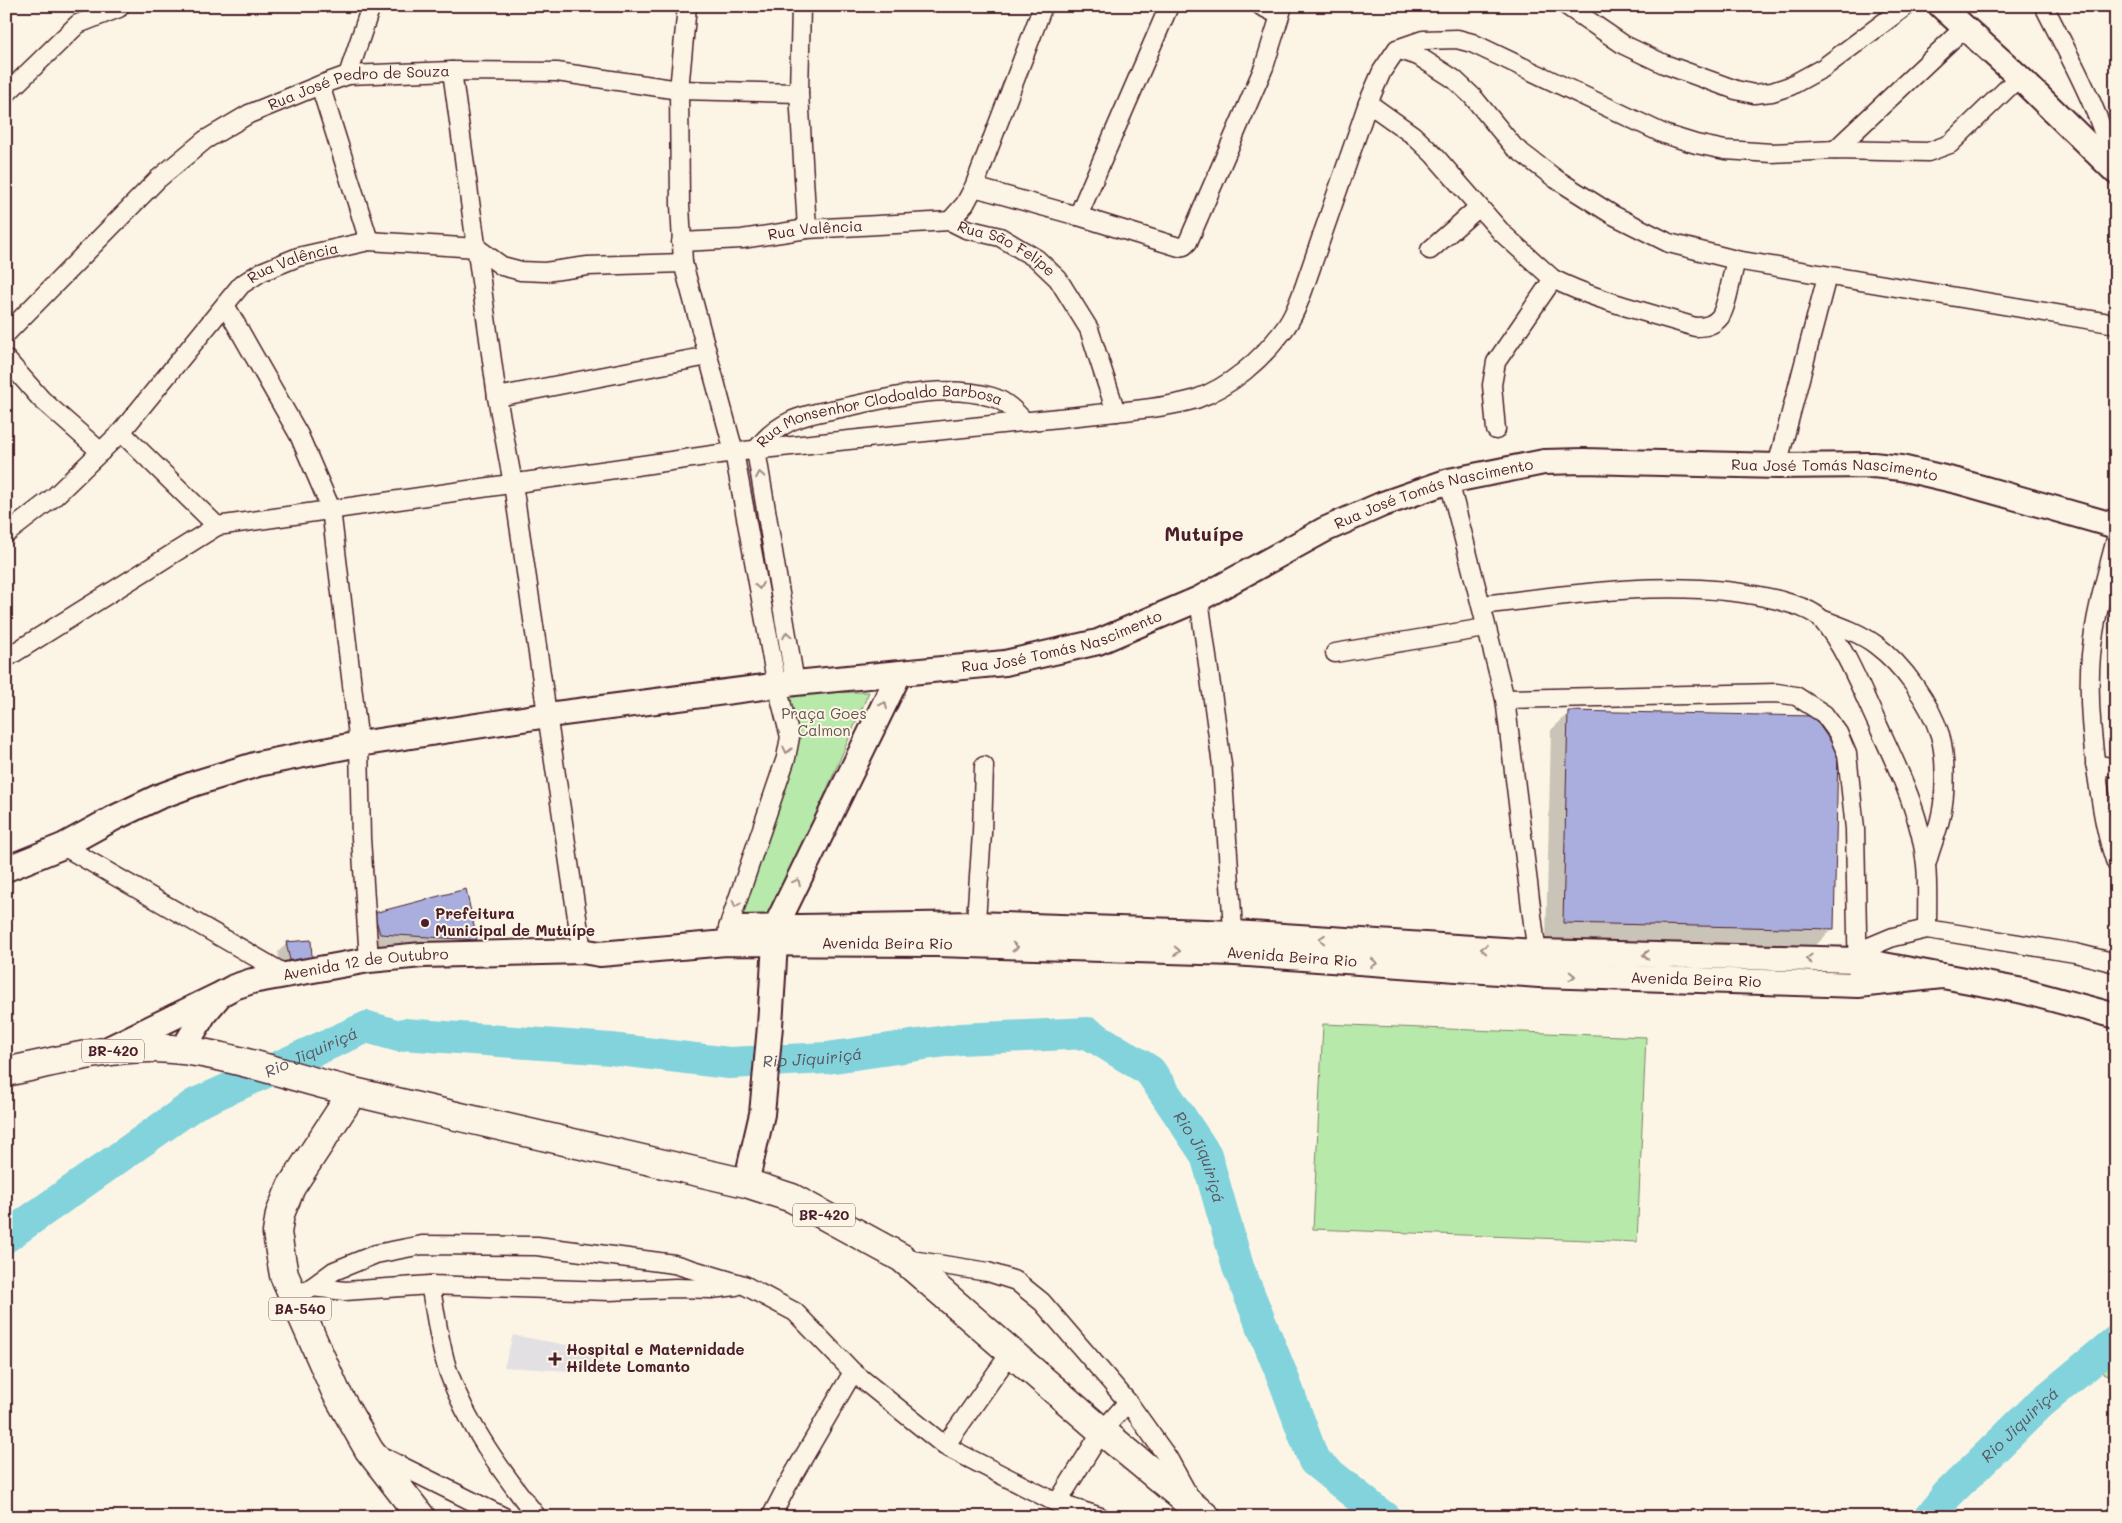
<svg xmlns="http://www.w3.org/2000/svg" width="2122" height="1523" font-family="Mali,sans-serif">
  <rect width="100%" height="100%" fill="#fcf5e5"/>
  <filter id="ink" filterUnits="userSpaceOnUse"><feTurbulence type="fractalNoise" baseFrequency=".02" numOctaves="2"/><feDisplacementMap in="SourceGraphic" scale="10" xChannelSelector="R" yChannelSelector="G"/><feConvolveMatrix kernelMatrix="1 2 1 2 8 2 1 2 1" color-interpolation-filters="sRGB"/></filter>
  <g filter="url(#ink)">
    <path fill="#e3e0e3" d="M 513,1335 L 604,1352 L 600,1373 L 504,1367 Z"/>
    <path fill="#b6e9aa" stroke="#80846a" d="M 869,692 L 771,919 L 737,921 L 797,738 L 790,693 Z
      M 1323,1024 L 1646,1037 L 1637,1242 L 1313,1229 Z
      M 2116,1347 L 2116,1378 L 2094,1369 Z"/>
    <path fill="#0003" d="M 1569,713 L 1833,928 L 1815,946 L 1546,941 L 1551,730 Z
      M 375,914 L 475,940 L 462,953 L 367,946 Z
      M 310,941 L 282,973 L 278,952 L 287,943 Z"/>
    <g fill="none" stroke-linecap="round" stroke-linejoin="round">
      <g stroke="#82d3dc" stroke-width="32">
        <path id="s1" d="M 6,1237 L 195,1104 L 367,1027 L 399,1036 L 403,1034 L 611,1049 L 729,1063 L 827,1058 L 960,1039 L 1088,1033 L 1150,1071 L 1206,1155 L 1238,1267 L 1284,1380 L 1314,1461 L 1381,1515 L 1385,1517"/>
        <path id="s2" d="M 1930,1517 L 1947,1495 L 2040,1404 L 2116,1341"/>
      </g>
    </g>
    <path fill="#aaaedf" stroke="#4a1f2b" d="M 1568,711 L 1813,716 L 1838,752 L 1834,929 L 1563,923 Z
      M 466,889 L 477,940 L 380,934 L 374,913 Z
      M 311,940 L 312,958 L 291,965 L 286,942 Z"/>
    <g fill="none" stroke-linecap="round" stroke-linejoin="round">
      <defs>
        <g id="street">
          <path d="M 687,6 L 679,90 L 680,204 L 683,263 L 734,452 L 777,686 L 790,737 L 786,758 L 728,928 L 727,940"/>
          <path d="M 801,6 L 799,93 L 807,229"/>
          <path id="s3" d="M 1043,6 L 974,187 L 965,204 L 950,221 L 966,229 L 1000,237 L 1037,259 L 1058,279 L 1089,329 L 1116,412"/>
          <path d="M 1261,6 L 1279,15"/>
          <path d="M 1567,6 L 1624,45 L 1664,64 L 1736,90 L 1754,94 L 1772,92 L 1790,86 L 1823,68 L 1906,6"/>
          <path d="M 2044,6 C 2071,60 2101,112 2115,171"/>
          <path d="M 1397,49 L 1418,56 L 1454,79 L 1473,97 L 1514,147 L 1556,179 L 1613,215 L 1669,243 L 1736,260 L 2116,324"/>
          <path d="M 452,71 L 497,397 L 513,484 L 582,951"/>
          <path d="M 348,75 L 371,6"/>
          <path d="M 320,85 L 369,241"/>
          <path d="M 6,94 L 78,24 L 119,8"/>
          <path d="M 1368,103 L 1413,135 L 1434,155 L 1502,233 L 1553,279 L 1496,362 L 1492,385 L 1496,430"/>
          <path d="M 1835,150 L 1964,28"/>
          <path d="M 974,187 L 1078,216 L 1179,247 L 1184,246 L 1188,242 L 1264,67 L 1283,6"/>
          <path d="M 1078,216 L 1169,6"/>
          <path id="s4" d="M 681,242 L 742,239 L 807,229 L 950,221"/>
          <path d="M 1430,250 L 1479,207"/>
          <path d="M 1553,279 C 1597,301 1647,312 1695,327 C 1704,327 1713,326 1720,317 C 1727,307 1732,273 1736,260"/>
          <path d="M 225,305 L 299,435 L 331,509 L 359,744 L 361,838 L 369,960"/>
          <path id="s5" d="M 6,334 L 158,179 L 205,140 L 249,114 L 320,85 L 348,75 L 452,71 L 557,72 L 679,90 L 799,93"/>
          <path d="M 6,359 L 41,399 L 101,452"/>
          <path d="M 497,397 L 708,356"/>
          <path d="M 121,432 L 217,526"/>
          <path d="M 1777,466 L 1827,276"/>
          <path d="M 1449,481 L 1505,699 L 1538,963"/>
          <path id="s6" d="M 6,534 L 54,497 L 121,432 L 241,285 L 261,272 L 298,257 L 369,241 L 477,248 L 502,266 L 521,271 L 545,272 L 588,266 L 683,263"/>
          <path d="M 2116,539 C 2106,577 2095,615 2091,655 C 2087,699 2092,744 2099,788 C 2103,814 2107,838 2116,863"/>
          <path d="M 1199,599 L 1222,765 L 1234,944"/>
          <path d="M 1482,605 C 1578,594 1683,576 1778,600 C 1792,604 1812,609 1822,620 C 1845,647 1862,691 1877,723 C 1898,769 1921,814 1926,865 C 1928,886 1927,908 1927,929"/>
          <path d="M 1821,619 C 1840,626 1860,633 1876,645 C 1903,665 1930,703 1940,735 C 1946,756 1946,793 1941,815 C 1938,831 1931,846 1927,862"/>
          <path d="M 1335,653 L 1485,628"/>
          <path d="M 6,658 L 217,526 L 734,452 L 1116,412 C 1142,409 1170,407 1196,399 C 1230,387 1261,360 1283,331 C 1294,317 1300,299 1306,282 L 1368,103 L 1382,71 L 1397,49 L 1423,40 L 1457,39 L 1472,43 L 1664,134 L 1696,144 L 1725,150 L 1772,153 L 1835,150 L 1928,152 L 1950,144 L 2019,77"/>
          <path id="s7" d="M 795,683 L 756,450 C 765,438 776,428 791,421 C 808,413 828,411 846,407 C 893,397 945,383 992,397 C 1006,401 1016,412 1025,422"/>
          <path d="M 1505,699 L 1777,693 L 1796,696 L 1824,714 L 1838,733 L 1847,754 L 1855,829 L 1858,985"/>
          <path d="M 2095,764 L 2116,768"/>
          <path d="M 63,846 L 285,974"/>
          <path d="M 975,935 L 982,833 L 984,766"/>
          <path d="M 1857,952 L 1893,937 L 1927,929 L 2075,953 L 2116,963"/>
          <path d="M 905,1259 L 988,1272 L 1016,1281 L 1042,1302 L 1128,1402 L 1168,1458 L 1189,1496"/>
          <path d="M 430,1285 C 436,1313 439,1344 448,1371 C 467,1425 502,1472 537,1517"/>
          <path d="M 312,1287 L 345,1291 L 430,1285 L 609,1291 L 676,1288 L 711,1289 L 736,1286"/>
          <path d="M 296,1299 L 334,1271 L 376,1254 L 422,1245 L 537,1246 L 674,1264 L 744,1285 L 795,1312 L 853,1372 L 945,1446 L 1057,1503 L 1101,1517"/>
          <path d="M 945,1446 L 1011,1352"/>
          <path d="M 377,1454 L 504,1517"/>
          <path d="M 1057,1503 L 1102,1431 L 1128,1402"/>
          <path d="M 771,1517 L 788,1484 L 853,1372"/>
        </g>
        <g id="secondary">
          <path d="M 1941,6 L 2019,77 L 2116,172"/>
          <path id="s8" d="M 6,869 L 63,846 L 114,818 L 158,797 L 196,783 L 258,764 L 359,744 L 548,715 L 795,683 L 1005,663 L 1098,642 L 1199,599 L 1324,530 L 1383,504 L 1449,481 L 1544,462 L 1584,461 L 1777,466 L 1873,465 L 1901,468 L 1957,481 L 2116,526"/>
          <path d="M 737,928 L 976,924 L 1234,933 L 1537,952 L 1857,960 L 2023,991 L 2116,1016"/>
          <path d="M 108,1049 L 217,996"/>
          <path id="s9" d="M 182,1051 L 204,1014 L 221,994 L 234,987 L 252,981 L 369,960 L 422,955 L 582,951 L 600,954 L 726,943 L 937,944 L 1235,953 L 1539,975 L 1858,985 L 1942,976"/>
          <path d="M 746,1183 L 762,1114 L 770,1026 L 776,926 L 899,674"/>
        </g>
        <path id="primary" d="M 6,1072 C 54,1062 104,1048 153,1048 C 218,1049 283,1075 346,1090 C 479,1122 612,1151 746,1183 L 792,1198 L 902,1258 L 1102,1431 L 1206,1517
          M 353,1092 L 291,1187 L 280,1214 L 277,1233 L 280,1252 L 284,1275 L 336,1392 L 369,1450 L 421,1517"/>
      </defs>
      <use href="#street" stroke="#4a1f2b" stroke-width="21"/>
      <use href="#secondary" stroke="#4a1f2b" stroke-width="28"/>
      <use href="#primary" stroke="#4a1f2b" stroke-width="31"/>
      <use href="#street" stroke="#fcf5e5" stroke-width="18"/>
      <use href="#secondary" stroke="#fcf5e5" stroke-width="24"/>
      <use href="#primary" stroke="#fcf5e5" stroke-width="28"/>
    </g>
    <defs><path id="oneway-chevron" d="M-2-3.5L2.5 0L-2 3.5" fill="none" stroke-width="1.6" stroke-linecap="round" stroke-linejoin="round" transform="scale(1.25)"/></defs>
    <g stroke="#a38a88">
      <use href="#oneway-chevron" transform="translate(760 475) rotate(-100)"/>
      <use href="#oneway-chevron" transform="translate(759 586) rotate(80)"/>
      <use href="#oneway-chevron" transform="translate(787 635) rotate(-99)"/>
      <use href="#oneway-chevron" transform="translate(884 705) rotate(-64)"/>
      <use href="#oneway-chevron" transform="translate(787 750) rotate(102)"/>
      <use href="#oneway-chevron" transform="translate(797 882) rotate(-64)"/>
      <use href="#oneway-chevron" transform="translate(736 904) rotate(108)"/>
      <use href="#oneway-chevron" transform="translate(1322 939) rotate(-176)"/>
      <use href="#oneway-chevron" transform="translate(1015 947) rotate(2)"/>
      <use href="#oneway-chevron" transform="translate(1484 949) rotate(-176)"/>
      <use href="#oneway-chevron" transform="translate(1177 951) rotate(2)"/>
      <use href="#oneway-chevron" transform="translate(1646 955) rotate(-179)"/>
      <use href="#oneway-chevron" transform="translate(1809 959) rotate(-179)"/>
      <use href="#oneway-chevron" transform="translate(1374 963) rotate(4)"/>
      <use href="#oneway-chevron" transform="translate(1572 976) rotate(2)"/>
    </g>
  </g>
  <g fill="#4a1f2b" stroke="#fcf5e5" stroke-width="2">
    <circle cx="425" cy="923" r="5"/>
    <path d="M552.5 1351.5h5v5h5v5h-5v5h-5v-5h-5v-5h5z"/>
  </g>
  <g text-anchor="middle" stroke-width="4" stroke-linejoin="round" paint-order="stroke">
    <g fill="#fcf5e5" stroke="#7f5f63" stroke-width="1">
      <rect x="82" y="1039.5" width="62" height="23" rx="4"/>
      <rect x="793" y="1203.5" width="62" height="23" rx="4"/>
      <rect x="269" y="1297.5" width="62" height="23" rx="4"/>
    </g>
    <g font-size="14" font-weight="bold" fill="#4a1f2b">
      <text x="113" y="1056">BR-420</text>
      <text x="824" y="1220">BR-420</text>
      <text x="300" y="1314">BA-540</text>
    </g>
    <g font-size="15" fill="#4a1f2b" stroke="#fcf5e5">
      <text dy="5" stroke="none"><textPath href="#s5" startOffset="444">Rua José Pedro de Souza</textPath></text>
      <text dy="5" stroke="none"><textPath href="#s4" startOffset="135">Rua Valência</textPath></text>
      <text dy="5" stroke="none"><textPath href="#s3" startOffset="299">Rua São Felipe</textPath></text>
      <text dy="5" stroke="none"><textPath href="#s6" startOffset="401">Rua Valência</textPath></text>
      <text dy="5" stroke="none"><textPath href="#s7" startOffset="370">Rua Monsenhor Clodoaldo Barbosa</textPath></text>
      <text dy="5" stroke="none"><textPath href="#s8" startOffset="1898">Rua José Tomás Nascimento</textPath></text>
      <text dy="5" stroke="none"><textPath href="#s8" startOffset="1492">Rua José Tomás Nascimento</textPath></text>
      <text dy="5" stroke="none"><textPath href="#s8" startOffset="1088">Rua José Tomás Nascimento</textPath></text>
      <text dy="5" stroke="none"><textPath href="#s9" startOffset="741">Avenida Beira Rio</textPath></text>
      <text dy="5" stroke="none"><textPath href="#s9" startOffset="1146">Avenida Beira Rio</textPath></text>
      <text dy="5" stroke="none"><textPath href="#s9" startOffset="218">Avenida 12 de Outubro</textPath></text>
      <text dy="5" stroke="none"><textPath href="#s9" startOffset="1551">Avenida Beira Rio</textPath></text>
    </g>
    <g font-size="15" fill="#65524b" stroke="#fcf5e5">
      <text x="824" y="719">Praça Goes<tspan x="824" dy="17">Calmon</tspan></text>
    </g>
    <g font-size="15" font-weight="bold" fill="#4a1f2b" stroke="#fcf5e5" text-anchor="start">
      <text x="435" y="919">Prefeitura<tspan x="435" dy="17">Municipal de Mutuípe</tspan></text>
      <text x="566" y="1355">Hospital e Maternidade<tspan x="566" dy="17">Hildete Lomanto</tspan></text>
    </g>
    <g font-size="16" font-style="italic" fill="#5b5560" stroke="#fcf5e5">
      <text dy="6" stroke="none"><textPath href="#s1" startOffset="358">Rio Jiquiriçá</textPath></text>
      <text dy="6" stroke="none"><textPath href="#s1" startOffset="868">Rio Jiquiriçá</textPath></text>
      <text dy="6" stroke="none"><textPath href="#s1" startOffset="1318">Rio Jiquiriçá</textPath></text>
      <text dy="6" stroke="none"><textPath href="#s2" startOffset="129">Rio Jiquiriçá</textPath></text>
    </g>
    <g font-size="20" font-weight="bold" fill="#4a1f2b" stroke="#fcf5e5">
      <text x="1204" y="541">Mutuípe</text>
    </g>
  </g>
  <rect width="2122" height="1523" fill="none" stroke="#fcf5e5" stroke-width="25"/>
  <rect x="12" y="12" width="2097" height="1498" fill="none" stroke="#4a1f2b" stroke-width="2" filter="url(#ink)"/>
</svg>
